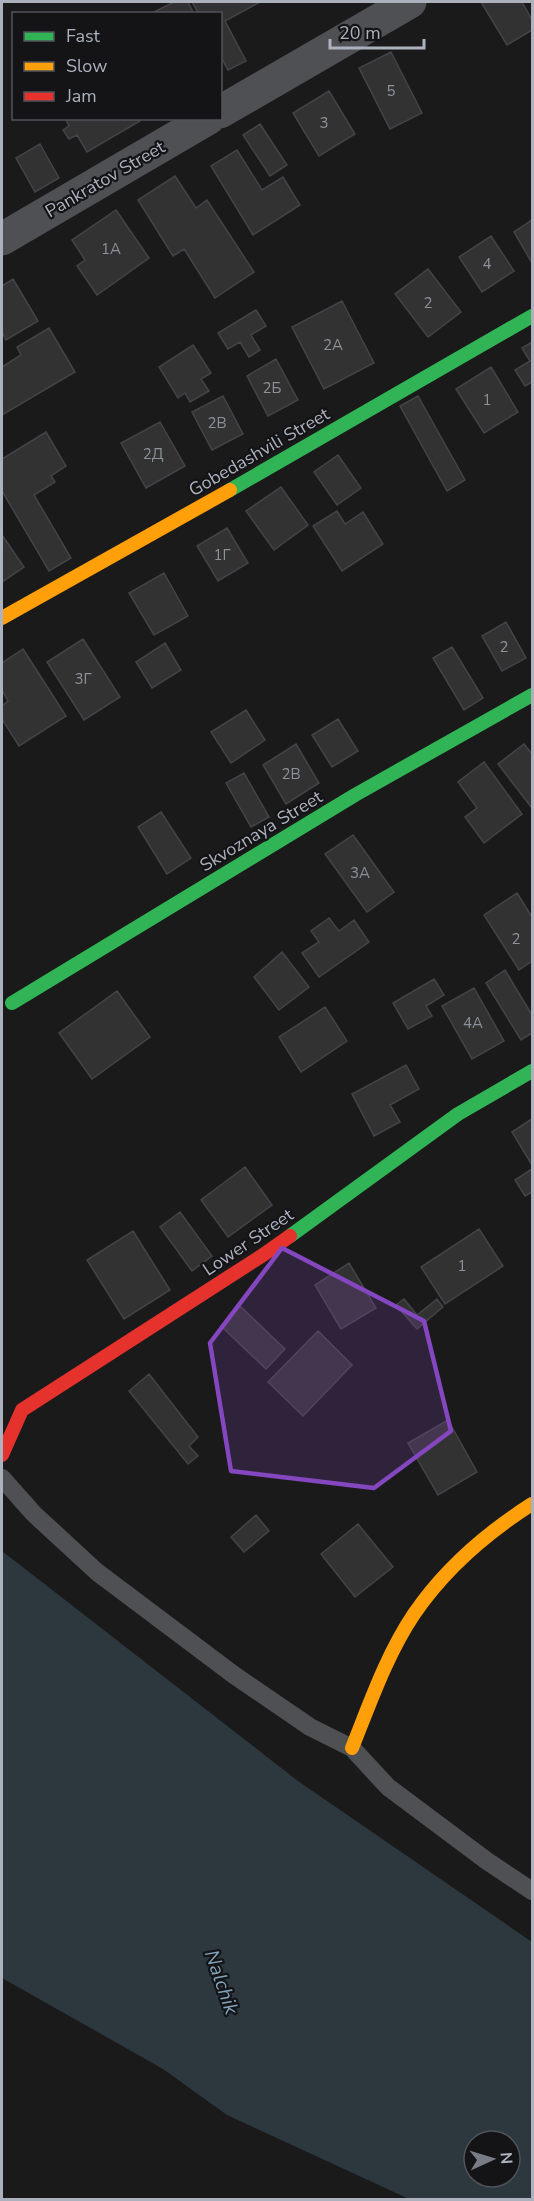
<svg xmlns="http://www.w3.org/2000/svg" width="534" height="2201" font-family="'Nunito Sans',sans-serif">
  <rect width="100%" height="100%" fill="#1a1a1b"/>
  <path fill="#2c373e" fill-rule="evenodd" d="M 2,1551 L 298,1781 L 532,1942 L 532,2199 L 409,2199 L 227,2115 L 163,2069 L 2,1978 ZM 474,2141 L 510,2141 L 510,2177 L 474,2177 Z"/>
  <path fill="#323233" stroke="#434447" stroke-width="1.5" d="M 174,2 L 188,2 L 194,14 L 150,14 Z
    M 192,2 L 260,2 L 225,21 L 246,61 L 228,70 L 220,55 L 220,14 L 199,14 Z
    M 481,2 L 522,2 L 532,20 L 532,30 L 507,45 Z
    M 391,52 L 422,113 L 390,129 L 359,68 Z
    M 329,91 L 355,134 L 319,156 L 293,113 Z
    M 65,118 L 139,118 L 140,121 L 87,152 L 77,135 L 69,139 L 63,130 L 69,126 Z
    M 260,124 L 287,165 L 270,176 L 243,135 Z
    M 40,144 L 59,178 L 35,192 L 16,158 Z
    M 237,150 L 262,190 L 283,177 L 300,205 L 253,235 L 211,166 Z
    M 175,176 L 196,208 L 207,200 L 254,272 L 215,298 L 184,249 L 173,256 L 138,200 Z
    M 116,210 L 149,258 L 97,295 L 77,266 L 85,260 L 72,240 Z
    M 532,220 L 532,263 L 514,232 Z
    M 491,236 L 514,271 L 482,292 L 459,257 Z
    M 428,269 L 461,312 L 428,337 L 395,294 Z
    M 13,279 L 38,321 L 6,340 L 2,332 L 2,286 Z
    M 342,301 L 374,363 L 324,389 L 292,327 Z
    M 256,310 L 266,326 L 251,335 L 260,350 L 249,357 L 240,342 L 228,349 L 218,333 Z
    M 49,328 L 75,372 L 2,415 L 2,367 L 21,355 L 17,347 Z
    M 532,342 L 532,382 L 525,386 L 515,370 L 530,361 L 522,348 Z
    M 193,345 L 211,373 L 201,379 L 209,391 L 190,402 L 185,393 L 178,398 L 159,367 Z
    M 276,359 L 298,400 L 268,416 L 247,376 Z
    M 491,367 L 518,412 L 484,433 L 456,389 Z
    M 223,396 L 243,434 L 212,450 L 192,412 Z
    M 418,396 L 465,480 L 447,491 L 400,406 Z
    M 160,422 L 185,466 L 146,488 L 121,443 Z
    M 46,432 L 66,466 L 51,476 L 55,482 L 34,495 L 71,558 L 49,571 L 2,491 L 2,459 Z
    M 338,455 L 361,488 L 337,505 L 314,472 Z
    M 281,487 L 308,525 L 274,550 L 246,511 Z
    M 337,511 L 345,524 L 363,512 L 383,544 L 342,571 L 313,526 Z
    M 227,528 L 248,563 L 218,581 L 197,546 Z
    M 2,535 L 24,567 L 2,582 Z
    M 164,573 L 188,616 L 154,635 L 129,593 Z
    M 506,622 L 526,658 L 502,671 L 482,636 Z
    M 83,639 L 120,697 L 84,720 L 47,662 Z
    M 165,643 L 181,670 L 152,688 L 136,662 Z
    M 452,647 L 483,698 L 464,710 L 433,658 Z
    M 23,649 L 66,716 L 19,746 L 2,719 L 2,706 L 8,701 L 2,690 L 2,663 Z
    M 246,710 L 265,740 L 231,763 L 211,732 Z
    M 338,719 L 358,751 L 332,767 L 312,735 Z
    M 296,744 L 319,783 L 286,804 L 263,765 Z
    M 524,744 L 532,754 L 532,808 L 498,764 Z
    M 484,762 L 522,814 L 484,843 L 465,817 L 477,808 L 458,782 Z
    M 244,773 L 269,817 L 251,827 L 226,783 Z
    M 161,812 L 191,858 L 167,874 L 138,827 Z
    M 353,835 L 394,892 L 367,912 L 325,854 Z
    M 517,893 L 532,917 L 532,961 L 519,970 L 484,915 Z
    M 329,918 L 339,931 L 354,920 L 369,942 L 319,977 L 302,953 L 319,942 L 311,931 Z
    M 282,952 L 309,987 L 279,1010 L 254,977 Z
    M 505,970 L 532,1015 L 532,1033 L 521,1040 L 486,983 Z
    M 434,979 L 444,995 L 426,1006 L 432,1016 L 408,1029 L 393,1003 Z
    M 474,988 L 504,1041 L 472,1059 L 442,1006 Z
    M 117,991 L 150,1037 L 92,1079 L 59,1033 Z
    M 325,1007 L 347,1041 L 301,1072 L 279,1037 Z
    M 406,1065 L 419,1089 L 390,1105 L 400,1122 L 374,1136 L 352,1094 Z
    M 532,1119 L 532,1165 L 512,1132 Z
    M 245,1167 L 272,1205 L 228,1237 L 201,1200 Z
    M 532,1169 L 532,1192 L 525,1196 L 515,1180 Z
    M 180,1212 L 212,1256 L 192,1271 L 160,1227 Z
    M 479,1229 L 503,1266 L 445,1304 L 421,1267 Z
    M 133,1231 L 170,1290 L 124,1319 L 87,1260 Z
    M 349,1263 L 376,1308 L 341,1329 L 315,1285 Z
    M 404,1299 L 417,1315 L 437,1299 L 443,1307 L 417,1329 L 396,1305 Z
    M 240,1306 L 285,1349 L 266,1369 L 221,1326 Z
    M 318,1331 L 352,1365 L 303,1416 L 268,1382 Z
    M 149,1374 L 198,1437 L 189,1446 L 198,1456 L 188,1464 L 129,1391 Z
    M 448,1420 L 477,1472 L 438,1495 L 408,1443 Z
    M 256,1515 L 269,1531 L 244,1552 L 231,1537 Z
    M 358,1524 L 393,1567 L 355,1597 L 321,1554 Z"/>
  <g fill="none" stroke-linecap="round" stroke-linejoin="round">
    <path stroke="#4e5054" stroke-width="18" d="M 2,1478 L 34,1514 L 97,1572 L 234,1675 L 310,1727 L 352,1748 L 388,1787 L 487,1861 L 532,1891"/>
    <path stroke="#4e5054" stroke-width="33" d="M 220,112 L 410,2
      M 2,239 L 209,118"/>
    <path stroke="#30b455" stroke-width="14" d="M 230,490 L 532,316
      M 12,1003 L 355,795 L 532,695
      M 290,1236 L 458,1114 L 532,1071"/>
    <path stroke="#ff9f0a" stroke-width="14" d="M 2,618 L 230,490
      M 352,1748 C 370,1703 387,1654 414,1614 C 444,1570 488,1532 532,1504"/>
    <path stroke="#e5322d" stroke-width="14" d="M 2,1455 L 22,1410 L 263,1255 L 290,1236"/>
  </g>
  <path fill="#8547bf" fill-opacity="0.2" stroke="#8547bf" stroke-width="4.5" stroke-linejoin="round" d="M 282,1248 L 424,1321 L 451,1431 L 374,1488 L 231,1471 L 210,1343 Z"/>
  <g text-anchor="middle" stroke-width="4.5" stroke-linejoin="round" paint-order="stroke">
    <g font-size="15" fill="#8d919a">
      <text x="391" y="96">5</text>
      <text x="324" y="128">3</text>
      <text x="111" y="254">1А</text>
      <text x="487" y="269">4</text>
      <text x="428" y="308">2</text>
      <text x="333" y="350">2А</text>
      <text x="272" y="393">2Б</text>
      <text x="487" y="405">1</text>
      <text x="217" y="428">2В</text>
      <text x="153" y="459">2Д</text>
      <text x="222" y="560">1Г</text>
      <text x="504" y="652">2</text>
      <text x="83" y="684">3Г</text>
      <text x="291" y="779">2В</text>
      <text x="360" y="878">3А</text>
      <text x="516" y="944">2</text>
      <text x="473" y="1028">4А</text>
      <text x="462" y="1271">1</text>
    </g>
    <g font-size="18" fill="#abb1bd" stroke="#141417">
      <text transform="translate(105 179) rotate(-30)" y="6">Pankratov Street</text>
      <text transform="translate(259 452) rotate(-30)" y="6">Gobedashvili Street</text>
      <text transform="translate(261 831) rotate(-31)" y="6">Skvoznaya Street</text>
      <text transform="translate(248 1242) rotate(-34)" y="6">Lower Street</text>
    </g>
    <g font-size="20" font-style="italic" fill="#7fa2ba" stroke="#141417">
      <text transform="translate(222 1982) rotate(71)" y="7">Nalchik</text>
    </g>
  </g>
  <rect width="534" height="2201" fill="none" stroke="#abb1bd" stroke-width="6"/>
  <rect x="12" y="12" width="210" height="108" fill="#141417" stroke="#505359" stroke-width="1.5"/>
  <rect x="24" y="32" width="30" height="9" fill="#30b455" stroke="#505359" stroke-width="1.5"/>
  <text x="66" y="42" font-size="18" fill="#abb1bd">Fast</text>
  <rect x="24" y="62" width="30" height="9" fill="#ff9f0a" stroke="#505359" stroke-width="1.5"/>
  <text x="66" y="72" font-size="18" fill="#abb1bd">Slow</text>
  <rect x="24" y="92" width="30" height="9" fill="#e5322d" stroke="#505359" stroke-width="1.5"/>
  <text x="66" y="102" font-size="18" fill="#abb1bd">Jam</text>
  <g transform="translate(492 2159) rotate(86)"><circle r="28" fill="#141417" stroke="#505359" stroke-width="1.5"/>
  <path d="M0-4.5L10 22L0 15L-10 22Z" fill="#787c84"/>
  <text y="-9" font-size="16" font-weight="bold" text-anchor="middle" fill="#abb1bd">N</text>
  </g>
  <path d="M330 39v9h94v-9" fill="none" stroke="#abb1bd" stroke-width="3"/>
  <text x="339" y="39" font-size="18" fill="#abb1bd" stroke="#141417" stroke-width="4.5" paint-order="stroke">20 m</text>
</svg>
